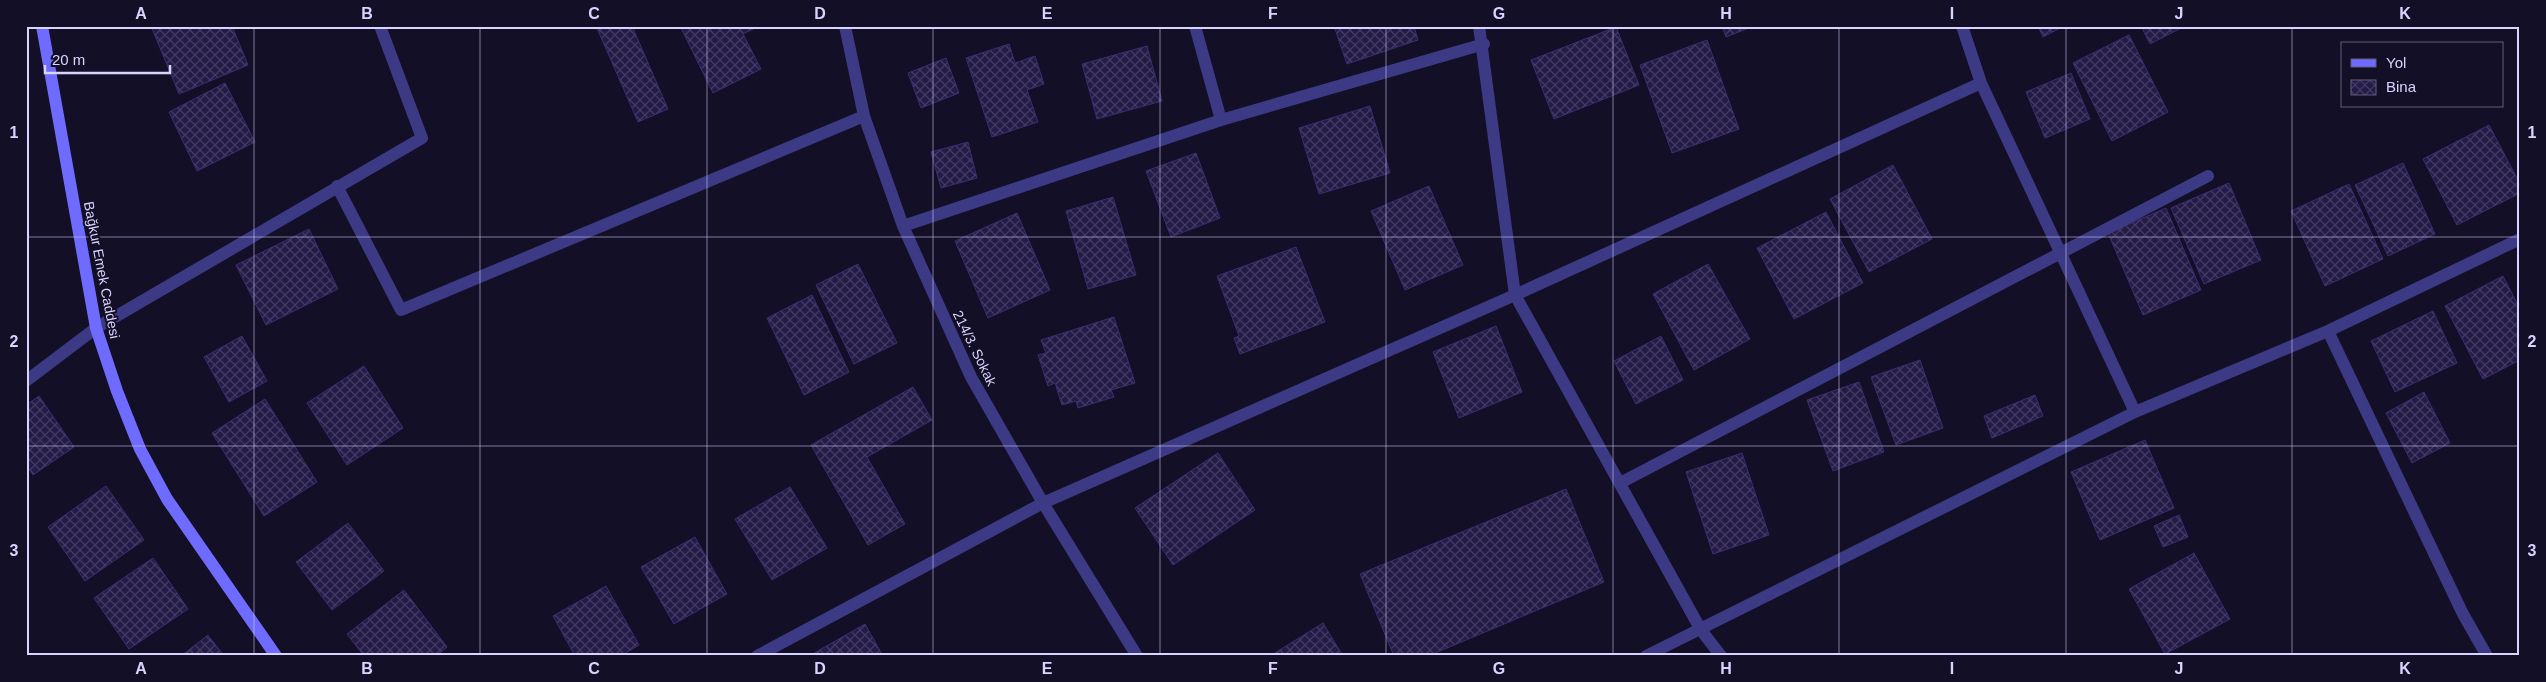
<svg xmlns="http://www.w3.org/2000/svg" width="2546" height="682" font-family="Helvetica,sans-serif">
  <defs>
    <pattern id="building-cross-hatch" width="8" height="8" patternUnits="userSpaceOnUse" patternTransform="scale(1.25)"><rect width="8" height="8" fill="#241b47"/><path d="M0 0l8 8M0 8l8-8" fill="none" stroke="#433b63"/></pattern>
  </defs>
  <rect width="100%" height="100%" fill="#130f26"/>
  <path fill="url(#building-cross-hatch)" stroke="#3b2d73" d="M 151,26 L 232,26 L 248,65 L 179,94 Z
    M 596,26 L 632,26 L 668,109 L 638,122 Z
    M 680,26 L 759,26 L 743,34 L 761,69 L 713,93 Z
    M 1334,26 L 1414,26 L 1418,40 L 1347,64 Z
    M 1722,26 L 1754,26 L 1726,37 Z
    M 2038,26 L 2064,26 L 2043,37 Z
    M 2141,26 L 2185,26 L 2150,44 Z
    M 1616,27 L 1639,85 L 1554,119 L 1531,60 Z
    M 2129,35 L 2168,112 L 2112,141 L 2073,63 Z
    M 1707,40 L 1739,129 L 1672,153 L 1640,65 Z
    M 1009,44 L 1015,63 L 1035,56 L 1044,84 L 1027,90 L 1038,122 L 992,137 L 966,58 Z
    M 1147,46 L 1162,101 L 1097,119 L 1082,64 Z
    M 946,58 L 959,93 L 921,108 L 908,73 Z
    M 2071,73 L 2090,119 L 2045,138 L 2026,92 Z
    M 225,83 L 255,142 L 197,171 L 169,112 Z
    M 1370,106 L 1390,173 L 1319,194 L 1299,128 Z
    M 2489,125 L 2520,184 L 2520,193 L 2457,225 L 2423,159 Z
    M 968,142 L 977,178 L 941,188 L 931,152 Z
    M 1196,153 L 1220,218 L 1171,237 L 1146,171 Z
    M 2403,163 L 2435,234 L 2388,256 L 2355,185 Z
    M 1893,165 L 1932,239 L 1869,272 L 1830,199 Z
    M 2229,183 L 2261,260 L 2204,284 L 2171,208 Z
    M 2349,184 L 2383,259 L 2325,286 L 2291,211 Z
    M 1429,186 L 1463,265 L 1405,290 L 1371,211 Z
    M 1113,197 L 1136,275 L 1088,289 L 1066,211 Z
    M 2166,208 L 2201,290 L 2143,315 L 2108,233 Z
    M 1826,212 L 1863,283 L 1794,319 L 1757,248 Z
    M 1017,213 L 1050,290 L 988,318 L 955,241 Z
    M 309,229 L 338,289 L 266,325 L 236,265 Z
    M 1296,247 L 1325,322 L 1240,354 L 1234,338 L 1239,336 L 1217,276 Z
    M 858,264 L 897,343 L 854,364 L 816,285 Z
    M 1708,264 L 1750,339 L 1694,370 L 1653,294 Z
    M 2503,276 L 2520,309 L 2520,360 L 2483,379 L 2445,306 Z
    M 812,295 L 849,372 L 804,395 L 767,318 Z
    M 2433,311 L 2457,363 L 2395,392 L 2371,341 Z
    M 1114,317 L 1135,383 L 1111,390 L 1114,397 L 1078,408 L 1076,401 L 1062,405 L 1055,383 L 1048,386 L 1038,355 L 1046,353 L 1041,340 Z
    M 1496,326 L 1522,392 L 1459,418 L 1433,352 Z
    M 242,336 L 267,381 L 229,402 L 204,357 Z
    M 1661,336 L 1683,380 L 1636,404 L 1614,361 Z
    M 1920,360 L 1943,428 L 1896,445 L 1871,377 Z
    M 364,366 L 403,428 L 347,465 L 307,403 Z
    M 1859,382 L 1884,452 L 1833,471 L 1807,400 Z
    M 913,387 L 932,420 L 867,457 L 905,524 L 868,545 L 811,445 Z
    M 2424,392 L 2450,443 L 2412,463 L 2386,413 Z
    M 2035,395 L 2043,416 L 1992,438 L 1984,416 Z
    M 39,396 L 74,447 L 33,475 L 26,465 L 26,405 Z
    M 265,399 L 317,482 L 264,516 L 212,433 Z
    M 2145,440 L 2174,508 L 2100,540 L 2071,472 Z
    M 1218,453 L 1255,510 L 1173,565 L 1135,508 Z
    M 1742,453 L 1769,535 L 1713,554 L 1686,472 Z
    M 106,486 L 144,540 L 85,581 L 48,527 Z
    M 790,487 L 827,548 L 772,580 L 735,519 Z
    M 1566,489 L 1604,582 L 1428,656 L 1394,656 L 1360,574 Z
    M 2179,515 L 2188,537 L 2163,547 L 2154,526 Z
    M 348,523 L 384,571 L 332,610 L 296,562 Z
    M 695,537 L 727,594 L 674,624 L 641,567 Z
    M 2194,553 L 2230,619 L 2165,654 L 2129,589 Z
    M 153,558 L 188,609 L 129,649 L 94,598 Z
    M 606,586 L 639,645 L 621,656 L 575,656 L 553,616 Z
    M 404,590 L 447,647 L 436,656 L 364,656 L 347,634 Z
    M 1323,623 L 1343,656 L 1270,656 Z
    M 865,624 L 883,656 L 809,656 Z
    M 208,635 L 224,656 L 181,656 Z"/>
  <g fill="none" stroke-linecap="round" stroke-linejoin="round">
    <path stroke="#3d3a85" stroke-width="12" d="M 845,26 L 864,116 L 903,226 L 971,377 L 1043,503 L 1137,656
      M 1195,26 L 1221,120
      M 1479,26 L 1515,295 L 1701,630 L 1721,656
      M 1962,26 L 1981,83 L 2135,412
      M 337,186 L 401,310 L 864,116
      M 903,226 L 1221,120 L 1484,44
      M 2328,331 L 2463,614 L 2487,656
      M 26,381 L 96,328 L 422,138 L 380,26
      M 1620,483 L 2208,176
      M 757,656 L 1043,503 L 1515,295 L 1981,83
      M 1646,656 L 2135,412 L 2328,331 L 2520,239"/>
    <path stroke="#6f6bff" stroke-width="12" d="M 42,26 L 96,328 L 117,391 L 140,449 L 167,499 L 276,656"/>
  </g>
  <path fill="none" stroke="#d9d4ff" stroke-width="1" stroke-opacity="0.55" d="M 254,26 L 254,656M 480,26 L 480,656M 707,26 L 707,656M 933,26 L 933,656M 1160,26 L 1160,656M 1386,26 L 1386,656M 1613,26 L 1613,656M 1839,26 L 1839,656M 2066,26 L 2066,656M 2292,26 L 2292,656M 26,237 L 2520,237M 26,446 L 2520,446"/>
  <g text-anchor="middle" stroke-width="4" stroke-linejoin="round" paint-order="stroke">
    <g font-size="14" fill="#d9d4ff" stroke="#130f26">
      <text transform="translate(102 270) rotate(79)" y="5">Bağkur Emek Caddesi</text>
      <text transform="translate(975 348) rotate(64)" y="5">214/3. Sokak</text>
    </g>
  </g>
  <rect width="2546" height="682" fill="none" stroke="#130f26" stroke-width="55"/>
  <rect x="2341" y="42" width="162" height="65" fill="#130f26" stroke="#625e7d"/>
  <rect x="2351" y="59" width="25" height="8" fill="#6f6bff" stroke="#625e7d"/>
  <text x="2386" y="68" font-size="15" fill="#d9d4ff">Yol</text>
  <rect x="2351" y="80" width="25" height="15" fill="url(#building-cross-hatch)" stroke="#625e7d"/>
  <text x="2386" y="92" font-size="15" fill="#d9d4ff">Bina</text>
  <path d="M45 65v8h125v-8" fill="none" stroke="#d9d4ff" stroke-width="2.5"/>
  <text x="52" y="65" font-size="15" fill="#d9d4ff" stroke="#130f26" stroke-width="4" paint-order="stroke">20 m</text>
  <rect x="28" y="28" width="2490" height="626" fill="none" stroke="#d9d4ff" stroke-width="2"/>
  <g font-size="16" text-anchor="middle" font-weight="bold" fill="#d9d4ff">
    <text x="141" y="19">A</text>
    <text x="367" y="19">B</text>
    <text x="594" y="19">C</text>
    <text x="820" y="19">D</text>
    <text x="1047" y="19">E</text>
    <text x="1273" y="19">F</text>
    <text x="1499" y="19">G</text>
    <text x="1726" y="19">H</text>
    <text x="1952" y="19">I</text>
    <text x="2179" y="19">J</text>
    <text x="2405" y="19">K</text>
    <text x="14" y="138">1</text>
    <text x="2532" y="138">1</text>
    <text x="14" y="347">2</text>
    <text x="2532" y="347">2</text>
    <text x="14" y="556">3</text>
    <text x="2532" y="556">3</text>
    <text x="141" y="674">A</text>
    <text x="367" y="674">B</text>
    <text x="594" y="674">C</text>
    <text x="820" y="674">D</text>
    <text x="1047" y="674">E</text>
    <text x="1273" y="674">F</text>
    <text x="1499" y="674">G</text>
    <text x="1726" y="674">H</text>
    <text x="1952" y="674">I</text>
    <text x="2179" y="674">J</text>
    <text x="2405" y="674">K</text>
  </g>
</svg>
